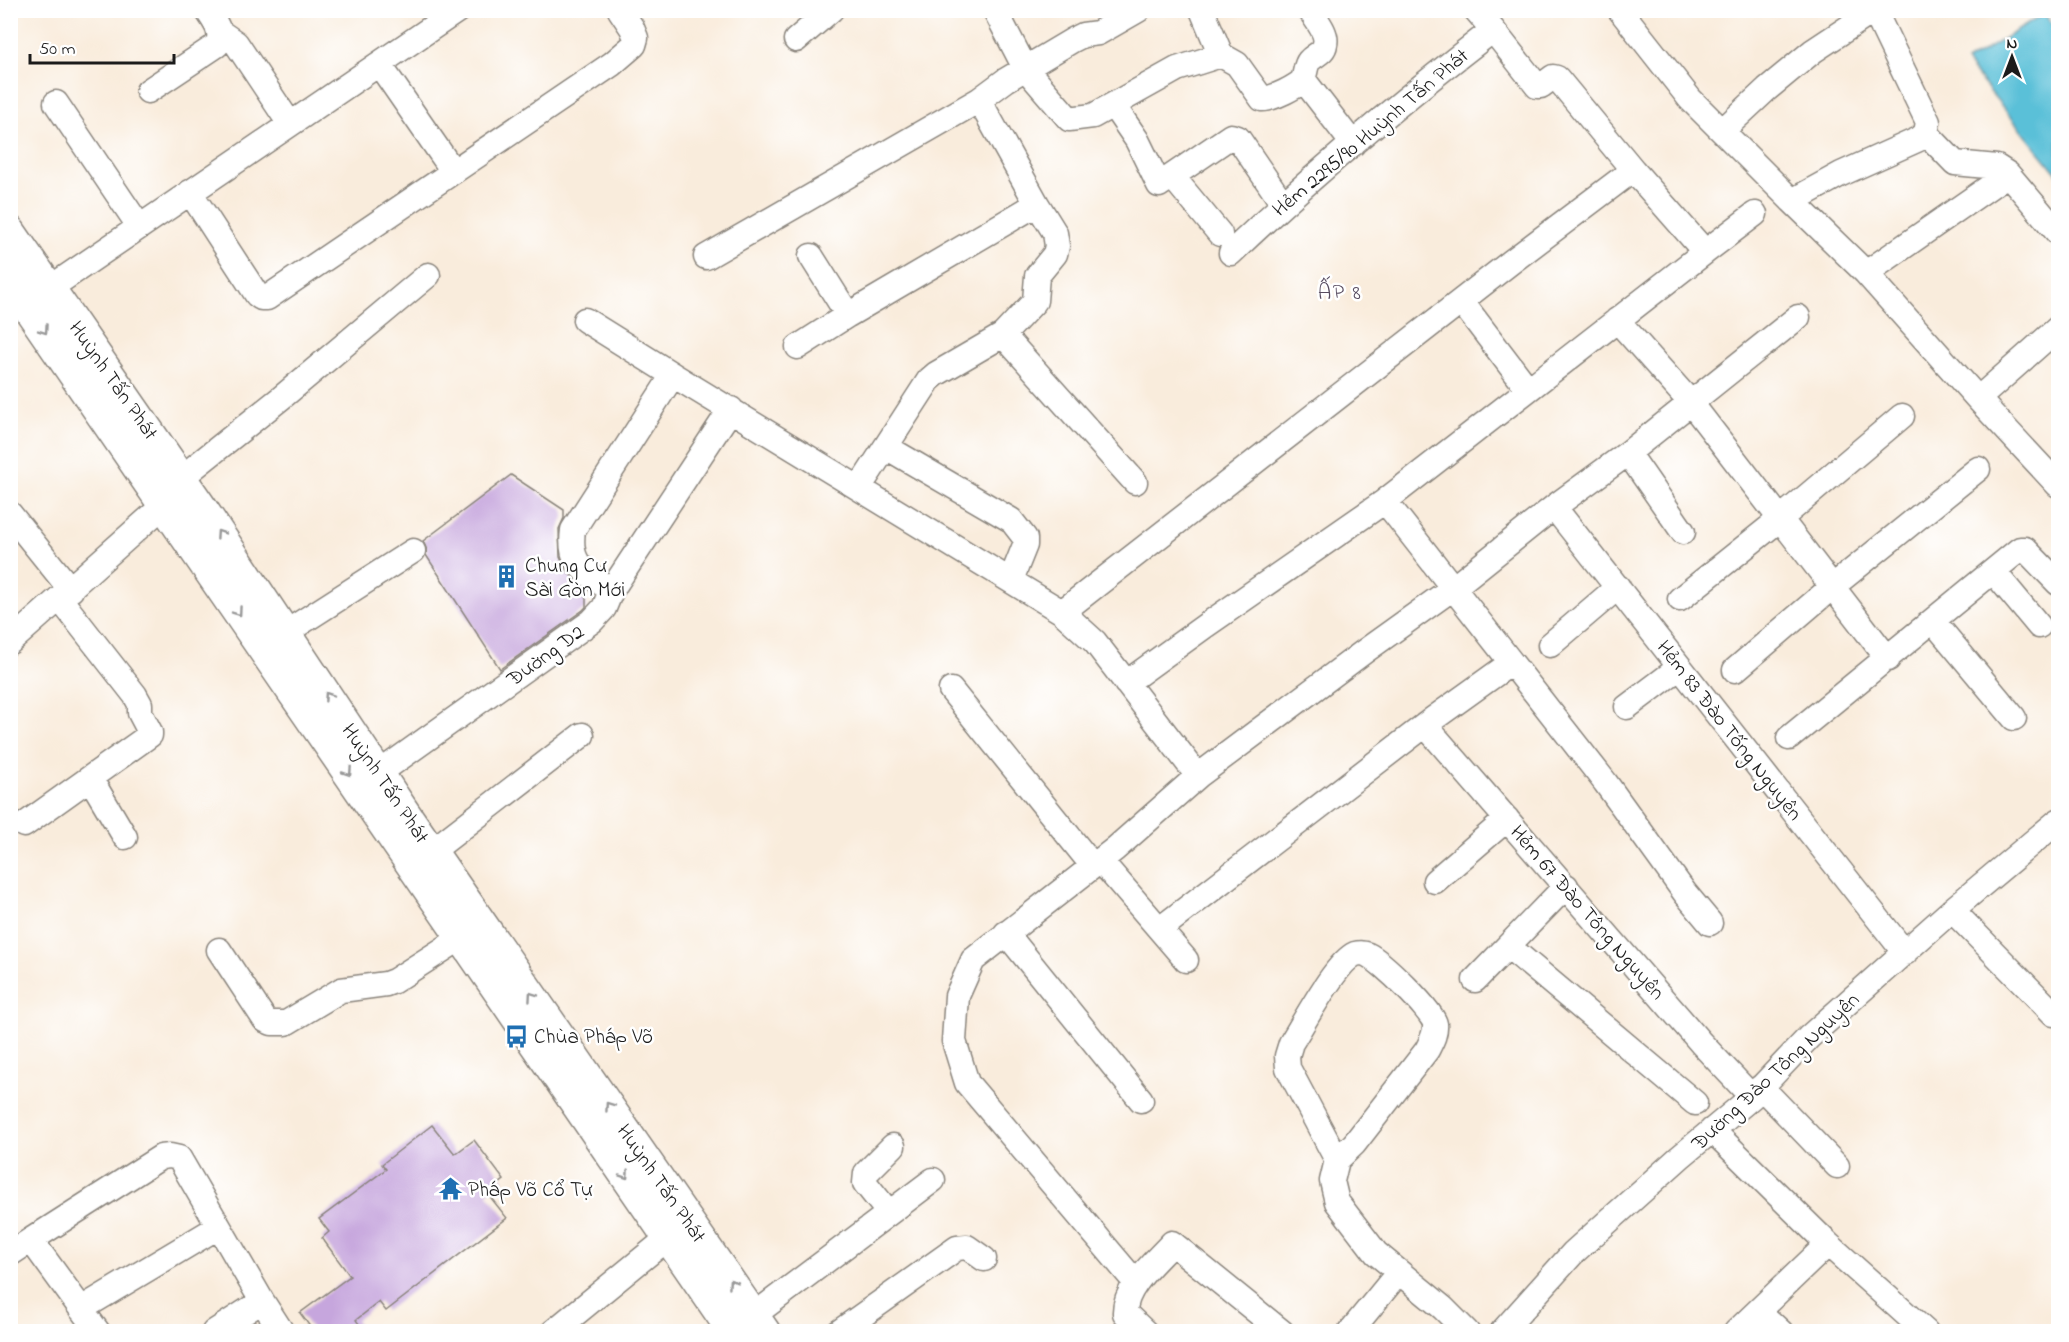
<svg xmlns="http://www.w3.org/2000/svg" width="2069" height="1342" font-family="'Indie Flower',sans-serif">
  <rect width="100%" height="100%" fill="#fff"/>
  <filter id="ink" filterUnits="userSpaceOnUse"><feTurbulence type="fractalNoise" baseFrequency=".0167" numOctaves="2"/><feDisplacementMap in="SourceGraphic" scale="12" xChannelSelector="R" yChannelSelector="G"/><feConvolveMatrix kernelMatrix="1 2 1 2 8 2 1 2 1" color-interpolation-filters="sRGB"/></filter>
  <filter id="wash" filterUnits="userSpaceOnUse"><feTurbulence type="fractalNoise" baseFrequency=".008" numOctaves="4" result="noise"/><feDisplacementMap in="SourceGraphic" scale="24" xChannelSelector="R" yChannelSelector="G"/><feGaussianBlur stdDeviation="1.35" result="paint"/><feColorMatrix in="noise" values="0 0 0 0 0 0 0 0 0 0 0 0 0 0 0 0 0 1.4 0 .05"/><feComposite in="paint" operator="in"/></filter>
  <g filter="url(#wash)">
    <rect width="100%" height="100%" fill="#f9ecdc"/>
    <path fill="#5ac0d8" stroke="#3b6e7a" stroke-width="1.5" d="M 2044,14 L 2058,31 L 2058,175 L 1966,62 Z"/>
    <g id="blocks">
      <path fill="#c6a6dd" d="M 511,475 L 564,510 L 564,518 L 559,529 L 560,557 L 565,568 L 582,589 L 586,599 L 586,607 L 583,610 L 500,669 L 426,555 L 427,550 L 423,541 Z
        M 432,1125 L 455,1154 L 474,1140 L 504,1180 L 487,1193 L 507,1218 L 386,1311 L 379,1302 L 356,1320 L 365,1332 L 314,1332 L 300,1313 L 350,1276 L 322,1238 L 329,1232 L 319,1219 L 386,1169 L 382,1164 Z"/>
    </g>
  </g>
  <g filter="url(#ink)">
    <use href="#blocks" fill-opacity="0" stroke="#8a847c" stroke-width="1.5"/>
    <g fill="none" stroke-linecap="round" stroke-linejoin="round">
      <defs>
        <path id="minor" d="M 995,10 L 1025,68 L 1069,119 L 1093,116 L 1177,69 L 1221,55 L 1237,64 L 1262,99 C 1270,100 1300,86 1303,79 C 1306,73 1305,66 1309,61 C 1314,55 1324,53 1325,44 C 1328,33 1316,20 1310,10
          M 1202,10 L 1221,55
          M 1620,10 L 1690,99 L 1722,131 L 1767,89 L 1813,51 L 1875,10
          M 1493,30 L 1537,86 L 1541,86 L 1553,77 L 1557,78 L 1633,170
          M 220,32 L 236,43 L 290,124
          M 796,40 L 831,10
          M 379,64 L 453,171
          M 1303,79 L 1353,144
          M 148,91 L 217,45 C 224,32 214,21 207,10
          M 56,103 L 139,226
          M 1113,105 L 1137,140 L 1159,185 L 1231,136 L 1238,138 L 1283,204
          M 1722,131 L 1792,201 L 1841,174 L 1919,139 L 1926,133 L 1928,122 L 1875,12
          M 1926,133 L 1955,163 L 1997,167 L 2008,174 L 2058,233
          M 1172,176 L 1220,234
          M 190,192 L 257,295 L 261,298 L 267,298 L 612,64 L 634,45 L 636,38 L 632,28 L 620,10
          M 1792,201 L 1866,273 L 1978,399 L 2058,485
          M 1705,252 L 1755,214
          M 1231,253 C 1314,174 1402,100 1493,30 L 1476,10
          M 811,256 L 848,315 L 1037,204 L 979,100
          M 706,257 L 979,100 L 1006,80 L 1073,40 L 1083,35 L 1098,33 L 1138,10
          M 1866,273 L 2008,174
          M 50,288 L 458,10
          M 1461,301 L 1528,389
          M 585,320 L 673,375
          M 1617,320 L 1691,403 L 1888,659
          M 1003,335 L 1035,301 L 1037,276 L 1055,254 L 1057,246 L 1055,233 L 1037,204
          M 798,347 L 848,315
          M 1978,399 L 2058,328
          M 886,447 L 1011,520 L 1025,538 L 1025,545 L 1011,580
          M 1628,453 L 1683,532
          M 181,478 L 281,398 L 428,275
          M 859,488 L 929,380 L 936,374 L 1003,335 L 1135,482
          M 1385,501 L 1605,782 L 1685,893 L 1710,923
          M 1554,507 L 1905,953
          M 10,514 L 71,590
          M 1994,572 L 2039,626
          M 611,591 C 586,570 568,567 573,530 L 673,375 L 1062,612 L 1095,642 L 1198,776
          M 1680,599 L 1780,519 L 1902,416
          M 1062,612 L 1511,262 L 1633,170 L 1705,252 L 1385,501 L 1205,626 L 1126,683
          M 1933,621 L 2014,718
          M 285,633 L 413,551
          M 10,642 L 164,505
          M 1550,645 L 1618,587
          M 1735,670 L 1832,587 L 1978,469
          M 951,690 L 1093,866
          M 1627,707 L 1680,667
          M 1425,725 L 1701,1043 L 1752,1097
          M 1789,738 L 2020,549 L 2025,549 L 2058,583
          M 379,773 L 592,621 L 604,608 L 611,591 L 731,409
          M 90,778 L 125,837
          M 24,825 L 150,735 L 150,732 L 140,713 L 140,704 L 135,695 L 60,599
          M 432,851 L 582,735
          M 1100,860 L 1186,960
          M 1435,881 L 1507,819
          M 1952,910 L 2054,1014
          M 1160,929 L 1433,719 L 1511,663
          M 1006,933 L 1141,1100
          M 1508,946 L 1695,1103
          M 219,950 L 265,1020 L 272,1023 L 286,1023 L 341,990 L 386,984 L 394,981 L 461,938
          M 1475,980 L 1566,886
          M 1761,1087 L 1837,1166
          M 1712,1130 L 1828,1244 L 1926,1332
          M 1337,1160 L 1288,1068 L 1287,1056 L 1291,1043 C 1304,1023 1335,963 1355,954 C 1359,953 1365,953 1368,955 C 1381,961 1433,1011 1435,1024 C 1436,1034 1431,1042 1427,1050 L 1354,1144 L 1337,1160 L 1332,1181 L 1337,1202 L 1376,1253 L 1443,1308 L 1467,1332
          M 889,1213 L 865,1183 L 866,1173 L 893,1146
          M 31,1240 L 161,1157 L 170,1156 L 179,1158 L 262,1301 L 282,1332
          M 10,1254 L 31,1240 L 98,1332
          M 1136,1283 L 967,1083 L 954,1041 L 957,996 L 973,960 L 1115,849 L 1198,776 L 1365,651 L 1453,588 L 1554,507 L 1628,453 L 1798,317
          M 81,1309 L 218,1227
          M 1758,1311 L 1781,1332
          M 754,1315 L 933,1180
          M 214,1332 L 262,1301
          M 553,1332 L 668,1238
          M 839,1332 L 957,1248 L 967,1247 L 984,1259
          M 1145,1332 L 1125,1313 C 1124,1287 1155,1262 1172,1243 L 1282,1332
          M 1350,1332 L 1399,1272
          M 1502,1332 L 1573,1253 L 1680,1157 L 1752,1097 L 1809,1037 L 1952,910 L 2058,821
          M 1736,1332 L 1828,1244"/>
        <path id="major" d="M 10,231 L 202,508 L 405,813 L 765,1332
          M 10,282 L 733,1332"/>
      </defs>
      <use href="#minor" stroke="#8a847c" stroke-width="27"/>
      <use href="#major" stroke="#8a847c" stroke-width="33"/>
      <use href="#minor" stroke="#fff" stroke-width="24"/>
      <use href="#major" stroke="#fff" stroke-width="30"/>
    </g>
    <defs><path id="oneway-chevron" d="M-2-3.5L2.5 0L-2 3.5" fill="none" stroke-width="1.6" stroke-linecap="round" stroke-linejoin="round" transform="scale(1.5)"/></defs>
    <g stroke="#999">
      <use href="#oneway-chevron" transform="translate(44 330) rotate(55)"/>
      <use href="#oneway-chevron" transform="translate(220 534) rotate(-124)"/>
      <use href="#oneway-chevron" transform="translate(238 612) rotate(55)"/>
      <use href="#oneway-chevron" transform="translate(328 696) rotate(-124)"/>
      <use href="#oneway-chevron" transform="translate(348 772) rotate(56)"/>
      <use href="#oneway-chevron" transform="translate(532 996) rotate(-125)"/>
      <use href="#oneway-chevron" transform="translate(609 1106) rotate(-125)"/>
      <use href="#oneway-chevron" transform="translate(625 1175) rotate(56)"/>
      <use href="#oneway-chevron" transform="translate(732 1283) rotate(-125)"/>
    </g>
  </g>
  <defs>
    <symbol id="building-bare" viewBox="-9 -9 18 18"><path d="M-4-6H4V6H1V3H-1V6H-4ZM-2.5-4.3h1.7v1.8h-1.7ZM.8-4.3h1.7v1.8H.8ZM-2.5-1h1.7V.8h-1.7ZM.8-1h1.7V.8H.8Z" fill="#1f6fb2" stroke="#fff" stroke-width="2.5" paint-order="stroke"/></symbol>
    <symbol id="bus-bare" viewBox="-9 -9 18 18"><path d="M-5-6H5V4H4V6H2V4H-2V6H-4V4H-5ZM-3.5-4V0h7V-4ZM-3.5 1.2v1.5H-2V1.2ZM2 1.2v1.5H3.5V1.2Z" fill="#1f6fb2" stroke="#fff" stroke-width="2.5" paint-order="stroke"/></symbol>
    <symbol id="temple-bare" viewBox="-9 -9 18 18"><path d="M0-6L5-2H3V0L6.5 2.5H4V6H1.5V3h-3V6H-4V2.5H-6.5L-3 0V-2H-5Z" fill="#1f6fb2" stroke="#fff" stroke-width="2.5" paint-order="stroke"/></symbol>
  </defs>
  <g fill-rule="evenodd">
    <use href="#building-bare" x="490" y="560" width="33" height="33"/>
    <use href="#bus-bare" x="500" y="1020" width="33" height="33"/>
    <use href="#temple-bare" x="434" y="1172" width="33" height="33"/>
  </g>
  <g text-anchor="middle" stroke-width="5" stroke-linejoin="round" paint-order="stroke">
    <g font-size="21" fill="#1c1c1c" stroke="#fff">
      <text transform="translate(1370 132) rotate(-40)" y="7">Hẻm 2295/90 Huỳnh Tấn Phát</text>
      <text transform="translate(114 380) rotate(55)" y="7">Huỳnh Tấn Phát</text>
      <text transform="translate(545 655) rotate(-36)" y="7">Đường D2</text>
      <text transform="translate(1730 730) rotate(52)" y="7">Hẻm 83 Đào Tống Nguyên</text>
      <text transform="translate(386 783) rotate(56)" y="7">Huỳnh Tấn Phát</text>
      <text transform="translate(1588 912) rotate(49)" y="7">Hẻm 67 Đào Tông Nguyên</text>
      <text transform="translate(1775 1071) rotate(-43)" y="7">Đường Đào Tông Nguyên</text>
      <text transform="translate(662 1183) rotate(55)" y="7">Huỳnh Tấn Phát</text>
    </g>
    <g font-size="21" fill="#1c1c1c" stroke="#fff" text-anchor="start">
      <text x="525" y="572">Chung Cư<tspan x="525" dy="24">Sài Gòn Mới</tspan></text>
      <text x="534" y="1043">Chùa Pháp Võ</text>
      <text x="468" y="1196">Pháp Võ Cổ Tự</text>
    </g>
    <g font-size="22" letter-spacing="1.5" fill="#584c60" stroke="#fff">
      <text x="1340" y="299">ẤP 8</text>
    </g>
  </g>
  <rect width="2069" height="1342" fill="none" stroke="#fff" stroke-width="36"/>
  <g transform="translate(2012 57)" stroke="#ffffff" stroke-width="4.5" paint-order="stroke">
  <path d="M0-4.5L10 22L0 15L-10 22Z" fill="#1c1c1c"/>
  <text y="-9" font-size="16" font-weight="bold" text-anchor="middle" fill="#1c1c1c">N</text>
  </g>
  <path d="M30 54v9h144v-9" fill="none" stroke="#1c1c1c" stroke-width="3"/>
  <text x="39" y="54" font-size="18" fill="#1c1c1c" stroke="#ffffff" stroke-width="4.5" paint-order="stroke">50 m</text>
</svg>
